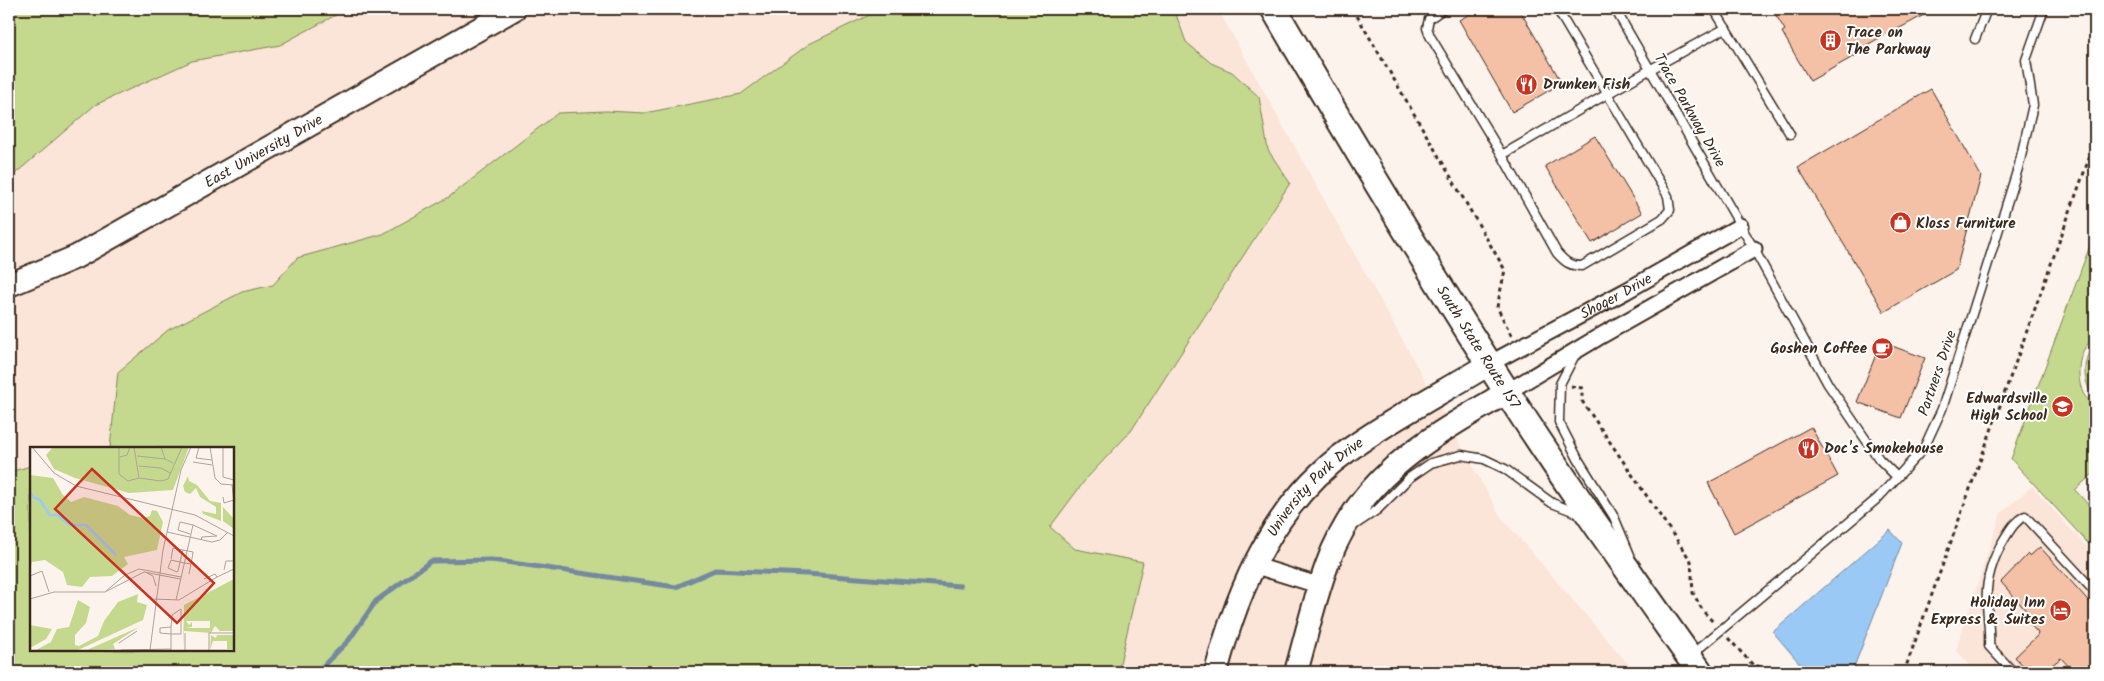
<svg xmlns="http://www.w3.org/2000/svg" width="2104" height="681" font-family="Kalam,sans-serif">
  <rect width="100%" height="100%" fill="#fdf3ed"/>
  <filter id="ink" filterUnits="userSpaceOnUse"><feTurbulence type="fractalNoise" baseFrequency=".02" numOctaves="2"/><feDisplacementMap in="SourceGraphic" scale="10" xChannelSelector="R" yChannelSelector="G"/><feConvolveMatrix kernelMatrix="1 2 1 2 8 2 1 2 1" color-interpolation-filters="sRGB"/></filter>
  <g filter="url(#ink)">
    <path fill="#fbe4d8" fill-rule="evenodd" d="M 9,9 L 1218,9 L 1501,517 L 1635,672 L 9,672 ZM 31,448 L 232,448 L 232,650 L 31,650 Z
      M 2032,486 L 2095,556 L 2095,672 L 1976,672 L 1956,650 L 2001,513 Z"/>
    <path fill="#c4d98e" stroke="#808256" d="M 9,9 L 347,9 L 280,45 L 192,61 L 95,105 L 9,179 Z
      M 882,9 L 1174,9 L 1186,42 L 1211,63 L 1232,72 L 1259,97 L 1268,150 L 1290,183 L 1131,431 L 1086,479 L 1050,527 L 1075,549 L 1143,562 L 1118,672 L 9,672 L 9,472 L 31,466 L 31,650 L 232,650 L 232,448 L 110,448 L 118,372 L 168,330 L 242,292 L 273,285 L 297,258 L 383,234 L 449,197 L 558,113 L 606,111 L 645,113 L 741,94 L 809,44 Z
      M 2095,232 L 2095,339 C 2078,346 2076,375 2082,390 C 2084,397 2089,401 2095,405 L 2095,472 L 2075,490 L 2095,512 L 2095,551 L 2011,459 Z
      M 2095,345 L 2095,397 C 2082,385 2081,357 2095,345 Z"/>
    <path fill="#9ac9f5" stroke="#74899f" d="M 1890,530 L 1902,543 L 1852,672 L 1807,672 L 1773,632 Z"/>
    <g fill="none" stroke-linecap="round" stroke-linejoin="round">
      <path stroke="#74899f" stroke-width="5" d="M 317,672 L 349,640 L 376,601 L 431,561 L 492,560 L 676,587 L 715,570 L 807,574 L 960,586"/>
    </g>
    <path fill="#f5c1a6" stroke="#3b2a1e" d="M 1479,9 L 1519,9 L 1562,83 L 1512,112 L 1459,20 Z
      M 1772,9 L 1935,9 L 1898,29 L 1897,28 L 1858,50 L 1860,53 L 1810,81 L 1782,32 L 1785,30 Z
      M 1931,89 L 1981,176 L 1956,270 L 1884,312 L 1798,167 Z
      M 1595,136 L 1642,213 L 1592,243 L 1545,166 Z
      M 1881,342 L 1925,358 L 1901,418 L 1857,402 Z
      M 1811,427 L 1838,476 L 1734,533 L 1708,483 Z
      M 2040,547 L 2095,608 L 2095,672 L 2074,672 L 2061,658 L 2043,672 L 2029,672 L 2015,657 L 2037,636 L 2038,633 L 2024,618 L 2029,614 L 2001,582 L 2028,554 L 2030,556 Z"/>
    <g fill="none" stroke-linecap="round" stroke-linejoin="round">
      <defs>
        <path id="lane" d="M 1443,9 L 1429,19 L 1427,28 L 1430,36 L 1502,155
          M 1557,9 L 1668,196 L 1670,210 L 1662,219 L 1582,266 C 1570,266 1565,262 1557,253 L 1502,155 C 1576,112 1650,68 1726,28
          M 1615,9 L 1754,249 L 1828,384 L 1879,459 L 1897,477
          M 1714,9 L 1790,134
          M 1975,39 L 1987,9
          M 1576,353 L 1560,384 L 1559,422 L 1578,459 L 1614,517 L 1630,555
          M 1356,524 L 1377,510 L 1409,478 L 1431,463 L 1461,455 L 1484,459 L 1505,469 L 1552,503 L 1580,514
          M 1691,655 L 1878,498 L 1924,448 L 1942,409 L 2019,165 L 2033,105 L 2026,60 L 2044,9
          M 2013,672 L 1989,646 C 1990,631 1988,619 1987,604 C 1985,581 1993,557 2005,538 C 2011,528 2015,521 2025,516 L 2095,592"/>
        <g id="street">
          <path id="s1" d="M 1489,364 L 1626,291 L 1740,226"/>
          <path d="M 1507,392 L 1597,338 L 1754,249"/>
          <path d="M 1253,565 L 1321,586"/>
        </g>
        <g id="secondary">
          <path id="s2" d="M 9,285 L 76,257 L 514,9"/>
          <path id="s3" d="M 1216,672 C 1238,587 1275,501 1350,449 C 1393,418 1443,392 1489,364"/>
          <path d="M 1296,672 C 1306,637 1314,600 1327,565 C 1359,475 1430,438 1507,392"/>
        </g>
        <g id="primary">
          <path id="s4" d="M 1274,9 C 1349,138 1426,266 1507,392 C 1568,487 1635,580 1700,672"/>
        </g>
      </defs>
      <use href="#lane" stroke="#3b2a1e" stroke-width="11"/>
      <use href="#street" stroke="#3b2a1e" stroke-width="19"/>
      <use href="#secondary" stroke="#3b2a1e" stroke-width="26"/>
      <use href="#primary" stroke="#3b2a1e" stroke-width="29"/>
      <path stroke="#3b2a1e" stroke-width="3" stroke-dasharray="4 4" stroke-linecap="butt" d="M 1353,9 L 1505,270 L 1497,307 L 1512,337
        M 1571,386 L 1582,388 L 1582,401 L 1691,561 L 1693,593 L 1703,611 L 1714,623
        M 1728,638 L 1753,665 L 1782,672
        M 1904,672 L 2095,142"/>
      <use href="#lane" stroke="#fff" stroke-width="8"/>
      <use href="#street" stroke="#fff" stroke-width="15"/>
      <use href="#secondary" stroke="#fff" stroke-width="22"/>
      <use href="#primary" stroke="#fff" stroke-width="25"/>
    </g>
  </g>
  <defs>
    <symbol id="building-disc" viewBox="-11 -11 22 22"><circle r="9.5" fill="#c8321e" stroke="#fff"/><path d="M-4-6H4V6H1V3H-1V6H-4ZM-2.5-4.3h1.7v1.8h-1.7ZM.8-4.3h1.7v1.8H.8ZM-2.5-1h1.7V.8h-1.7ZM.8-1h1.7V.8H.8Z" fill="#fff"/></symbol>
    <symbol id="restaurant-disc" viewBox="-11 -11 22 22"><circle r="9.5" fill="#c8321e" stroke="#fff"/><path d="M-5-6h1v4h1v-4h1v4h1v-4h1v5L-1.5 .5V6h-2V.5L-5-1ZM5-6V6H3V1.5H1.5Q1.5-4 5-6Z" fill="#fff"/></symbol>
    <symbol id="shop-disc" viewBox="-11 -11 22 22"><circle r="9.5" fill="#c8321e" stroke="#fff"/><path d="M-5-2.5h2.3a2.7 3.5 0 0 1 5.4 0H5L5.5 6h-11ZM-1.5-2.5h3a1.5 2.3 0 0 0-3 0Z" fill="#fff"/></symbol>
    <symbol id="cafe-disc" viewBox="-11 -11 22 22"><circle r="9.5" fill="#c8321e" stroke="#fff"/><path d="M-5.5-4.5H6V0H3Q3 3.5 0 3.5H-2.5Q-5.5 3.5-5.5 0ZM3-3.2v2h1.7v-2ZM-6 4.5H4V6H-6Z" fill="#fff"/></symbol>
    <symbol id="school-disc" viewBox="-11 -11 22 22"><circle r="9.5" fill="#c8321e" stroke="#fff"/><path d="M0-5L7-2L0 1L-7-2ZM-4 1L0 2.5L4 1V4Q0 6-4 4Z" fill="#fff"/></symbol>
    <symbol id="hotel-disc" viewBox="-11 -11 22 22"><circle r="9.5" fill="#c8321e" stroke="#fff"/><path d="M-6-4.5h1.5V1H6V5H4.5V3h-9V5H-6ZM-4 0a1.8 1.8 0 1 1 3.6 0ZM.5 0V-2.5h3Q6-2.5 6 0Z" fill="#fff"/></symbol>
  </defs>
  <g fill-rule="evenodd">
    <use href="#building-disc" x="1818" y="28" width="25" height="25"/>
    <use href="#restaurant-disc" x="1514" y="72" width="25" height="25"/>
    <use href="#shop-disc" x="1888" y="210" width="25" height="25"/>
    <use href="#cafe-disc" x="1870" y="336" width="25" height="25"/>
    <use href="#school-disc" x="2050" y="394" width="25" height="25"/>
    <use href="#restaurant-disc" x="1796" y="436" width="25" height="25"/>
    <use href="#hotel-disc" x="2048" y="598" width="25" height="25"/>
  </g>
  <g text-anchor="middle" stroke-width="4" stroke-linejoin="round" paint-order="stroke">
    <g font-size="15" font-weight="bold" fill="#3b2a1e" stroke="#fff" text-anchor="start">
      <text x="1846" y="37">Trace on<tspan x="1846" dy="17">The Parkway</tspan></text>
      <text x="1543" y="89">Drunken Fish</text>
      <text x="1916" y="228">Kloss Furniture</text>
      <text x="1867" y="353" text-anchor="end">Goshen Coffee</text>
      <text x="2047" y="403" text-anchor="end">Edwardsville<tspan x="2047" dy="17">High School</tspan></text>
      <text x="1824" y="453">Doc's Smokehouse</text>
      <text x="2045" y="607" text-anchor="end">Holiday Inn<tspan x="2045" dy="17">Express &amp; Suites</tspan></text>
    </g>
    <g font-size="15" fill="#3b2a1e" stroke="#fff">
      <text transform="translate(1690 110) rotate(60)" y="5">Trace Parkway Drive</text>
      <text dy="5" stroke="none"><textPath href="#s2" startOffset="288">East University Drive</textPath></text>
      <text dy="5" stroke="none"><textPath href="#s1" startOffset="144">Shoger Drive</textPath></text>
      <text dy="5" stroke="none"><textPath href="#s4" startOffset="395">South State Route 157</textPath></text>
      <text transform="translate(1937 373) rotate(-71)" y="5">Partners Drive</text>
      <text dy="5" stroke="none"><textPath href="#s3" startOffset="214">University Park Drive</textPath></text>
    </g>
  </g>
  <g transform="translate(30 447)">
    <rect width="204" height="204" fill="#fdf3ed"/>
    <path d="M 23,0 L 159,0 L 143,43 L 99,46 L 45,31 L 24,22 L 16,8 ZM 0,28 L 23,31 L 33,48 L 41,55 L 54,50 L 88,59 L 100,68 L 113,71 L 120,69 L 122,63 L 127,64 L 133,75 L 127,103 L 94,110 L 98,117 L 82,129 L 60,130 L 52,140 L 37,138 L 33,125 L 15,113 L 2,115 L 0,123 ZM 158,29 L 159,34 L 167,38 L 180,54 L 191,56 L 191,74 L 173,67 L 172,64 L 186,67 L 186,60 L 170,50 L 166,41 L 160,47 L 155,45 L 153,39 ZM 193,60 L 204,72 L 204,82 L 193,74 ZM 204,132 L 204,184 L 190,184 L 185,179 L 181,186 L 154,184 L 153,203 L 154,158 ZM 156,174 L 180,174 L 180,181 L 156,181 L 162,180 L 162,175 L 159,178 ZM 108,147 L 107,155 L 117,158 L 113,173 L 48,203 L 6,203 L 21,195 L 27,182 L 39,180 L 48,153 L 60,160 L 56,176 L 45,188 L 45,198 L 49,199 L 68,189 L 74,174 L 88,155 ZM 0,178 L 22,182 L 16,192 L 0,201 ZM 109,180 L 83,197 L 85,202 L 57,203 ZM 181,188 L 186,191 L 187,188 L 204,188 L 203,202 L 197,202 L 197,194 L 183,194 L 180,203 Z" fill="#c4d98e" fill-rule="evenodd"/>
    <path fill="none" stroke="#9ac9f5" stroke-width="2.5" d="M 0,44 L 3,50 L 10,53 L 20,68 L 27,68 L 40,78 L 56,78 L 86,108"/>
    <path fill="none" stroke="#afa39a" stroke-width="1" d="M 2,0 L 24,26 L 46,39 L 165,68 L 204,89M 89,0 L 89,27 L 98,34 L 109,31M 104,0 L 109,31 L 131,34 L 138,32 L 152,0M 131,0 L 135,12 L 143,16M 169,0 L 166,11 L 182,13M 180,0 L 185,31 L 191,37 L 204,38M 193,0 L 193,30 L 204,33M 107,9 L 135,12M 90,10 L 97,8 L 100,0M 163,15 L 182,18M 109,19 L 131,21 L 140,26M 202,38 L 204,55M 193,50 L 194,56 L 204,53M 137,85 L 182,95 L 190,93 L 198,85M 160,87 L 148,83 L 150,75 L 163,78M 141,112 L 143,101 L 153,103M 194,123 L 196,114 L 204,114M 117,126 L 123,129 L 126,139M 159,127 L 163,106 L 163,105 L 153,103 L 150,115 L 148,124 L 147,125 L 138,121 L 141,113 L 150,115 L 154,116 L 161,117M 0,129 L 12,124 L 19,145M 187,130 L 204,122M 76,144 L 95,128 L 109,122 L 151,130M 0,152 L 24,145 L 75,145 L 114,125 L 150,132M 124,152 L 149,153 L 187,130 L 185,127 L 174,132M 146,153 L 163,78 L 187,89 L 172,90 L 171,93M 141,187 L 130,186 L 130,181 L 141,180M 89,196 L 107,184M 91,203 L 141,202M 120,203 L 133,103 L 151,23 L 161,0M 141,203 L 141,180 L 142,168 L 151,162 L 151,187 L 141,187M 155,203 L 155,186M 179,203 L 179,186 L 204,186"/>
    <path fill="#c8321e" fill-opacity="0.15" stroke="#c8321e" stroke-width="2.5" d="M 62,22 L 184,136 L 147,176 L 25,62 Z"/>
    <rect width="204" height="204" fill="none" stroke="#3b2a1e" stroke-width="2.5"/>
  </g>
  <rect width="2104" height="681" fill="none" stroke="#fff" stroke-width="30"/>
  <rect x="15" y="15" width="2074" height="651" fill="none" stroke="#3b2a1e" stroke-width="2" filter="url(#ink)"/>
</svg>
